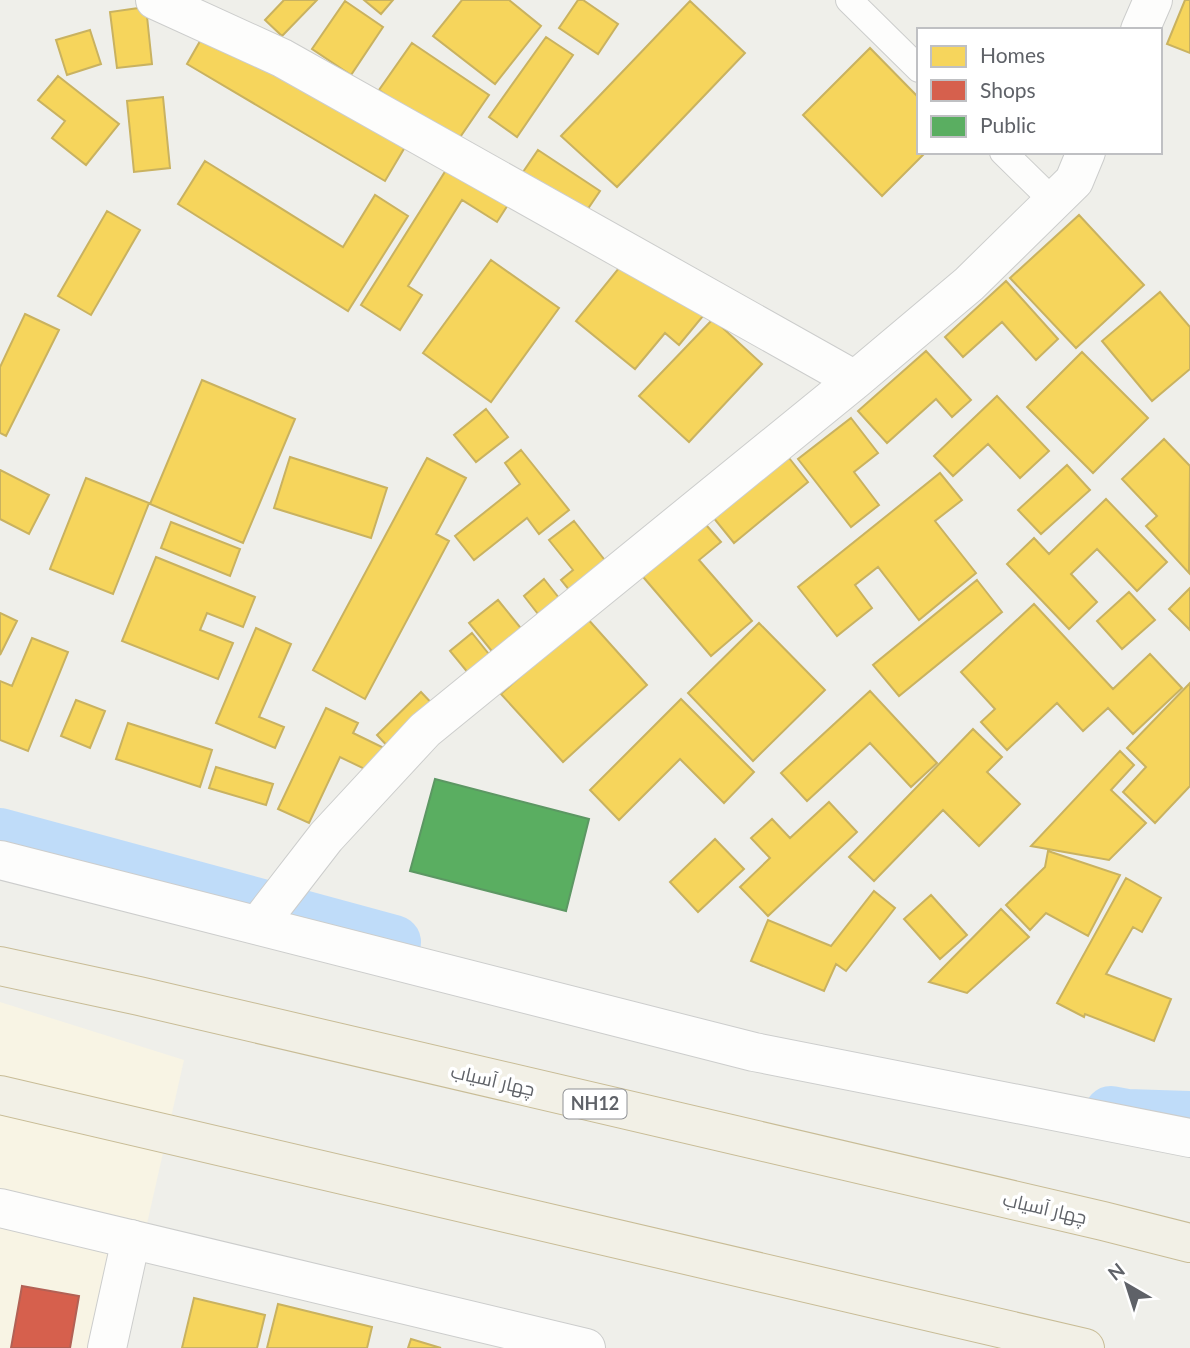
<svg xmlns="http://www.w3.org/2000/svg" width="1190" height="1348" font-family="Lato,Cairo,sans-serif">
  <rect width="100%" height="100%" fill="#efefea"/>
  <path fill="#f8f4e4" d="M 0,1002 L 184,1060 L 119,1348 L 0,1348 Z"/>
  <path fill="#f6d55c" stroke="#c9b260" stroke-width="2" d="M 284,0 L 317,0 L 282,36 L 265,20 Z
    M 364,0 L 393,0 L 381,14 Z
    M 462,0 L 509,0 L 541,26 L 495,84 L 433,36 Z
    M 578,0 L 583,0 L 618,24 L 598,54 L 559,28 Z
    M 1185,0 L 1190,0 L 1190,53 L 1167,44 Z
    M 345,1 L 383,27 L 351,75 L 312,49 Z
    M 690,1 L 745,53 L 617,187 L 561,136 Z
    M 146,7 L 152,64 L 117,68 L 110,12 Z
    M 207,29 L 405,147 L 385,181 L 187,64 Z
    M 90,30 L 101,64 L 67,75 L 56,40 Z
    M 546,37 L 573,55 L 517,137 L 489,117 Z
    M 412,43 L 489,95 L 456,143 L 379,90 Z
    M 870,48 L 919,98 L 919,152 L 926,152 L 882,196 L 803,115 Z
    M 58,76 L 119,124 L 86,165 L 52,138 L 65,121 L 38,100 Z
    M 163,97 L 170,168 L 134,172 L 127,101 Z
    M 538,150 L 600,191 L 583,216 L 521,175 Z
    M 453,159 L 513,197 L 497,222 L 462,200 L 408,286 L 422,295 L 400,330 L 361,305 Z
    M 205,161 L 343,247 L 375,195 L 408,216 L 348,311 L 178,204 Z
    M 107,211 L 140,230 L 91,315 L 58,296 Z
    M 1079,215 L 1144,285 L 1076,348 L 1010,278 Z
    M 491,260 L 559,308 L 491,402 L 423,353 Z
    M 623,263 L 703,316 L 679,345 L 665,333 L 635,369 L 576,321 Z
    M 1006,281 L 1058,339 L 1036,360 L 1002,322 L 963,357 L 945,337 Z
    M 1160,292 L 1190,327 L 1190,369 L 1152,401 L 1102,341 Z
    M 25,314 L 59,330 L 6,436 L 0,433 L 0,367 Z
    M 713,319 L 762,364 L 689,442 L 639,396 Z
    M 926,351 L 971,400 L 952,417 L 936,399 L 887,443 L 858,411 Z
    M 1082,352 L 1148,418 L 1093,473 L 1027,407 Z
    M 202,380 L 295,419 L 243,543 L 150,504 Z
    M 997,396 L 1049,451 L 1020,478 L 988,444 L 953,476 L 934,456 Z
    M 486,409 L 508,437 L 476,462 L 454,435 Z
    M 851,418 L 878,453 L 854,472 L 879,505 L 851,527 L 798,459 Z
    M 1164,439 L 1190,466 L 1189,573 L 1146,526 L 1157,516 L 1122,479 Z
    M 782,449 L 808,482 L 734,543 L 708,511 Z
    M 521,450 L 569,510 L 539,534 L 527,518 L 474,560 L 455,536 L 520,484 L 505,463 Z
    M 290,457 L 387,488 L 371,538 L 274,508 Z
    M 427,458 L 466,478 L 436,534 L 449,541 L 365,699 L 313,670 Z
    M 1067,465 L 1090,490 L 1041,534 L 1018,510 Z
    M 0,470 L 49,495 L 29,534 L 0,519 Z
    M 940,473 L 962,500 L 935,521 L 976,573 L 919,620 L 878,567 L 855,585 L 872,608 L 837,636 L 798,587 Z
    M 86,478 L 149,503 L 113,594 L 50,569 Z
    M 1106,499 L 1167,562 L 1137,591 L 1097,549 L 1071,574 L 1097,602 L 1069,629 L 1007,564 L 1034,538 L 1049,554 Z
    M 700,518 L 721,542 L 699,560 L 752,621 L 711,656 L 638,571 Z
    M 574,521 L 611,568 L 575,597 L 561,580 L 573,570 L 549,540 Z
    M 171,522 L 240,549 L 230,576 L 161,548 Z
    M 156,557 L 255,597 L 243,627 L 207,613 L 200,630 L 233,643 L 218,679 L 122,641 Z
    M 544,579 L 563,603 L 542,619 L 524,596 Z
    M 977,580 L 1002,612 L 899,696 L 873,665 Z
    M 1190,588 L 1190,630 L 1169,609 Z
    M 1129,592 L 1155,620 L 1122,649 L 1097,621 Z
    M 498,600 L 524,632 L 495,655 L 469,623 Z
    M 1034,604 L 1113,689 L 1150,654 L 1182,688 L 1133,734 L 1108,708 L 1083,731 L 1057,703 L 1007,750 L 981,722 L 995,709 L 961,672 Z
    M 0,613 L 17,621 L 0,655 Z
    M 586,617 L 647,685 L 563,762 L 501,694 Z
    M 759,623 L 825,690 L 753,761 L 688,693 Z
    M 256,628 L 291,644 L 259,717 L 284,727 L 275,748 L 216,723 Z
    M 472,633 L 496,663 L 474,680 L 450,651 Z
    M 32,638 L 68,652 L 28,751 L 0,740 L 0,681 L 12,686 Z
    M 1190,683 L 1190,786 L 1155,823 L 1123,792 L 1146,767 L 1127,748 Z
    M 870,691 L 937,763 L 911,787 L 870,743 L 807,801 L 781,773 Z
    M 421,692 L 439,711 L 394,753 L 377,735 Z
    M 681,699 L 754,772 L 724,803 L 680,759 L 619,820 L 590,790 Z
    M 76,700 L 105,711 L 90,748 L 61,736 Z
    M 326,708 L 358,723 L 353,733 L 386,749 L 375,774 L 340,757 L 309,823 L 278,809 Z
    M 128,723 L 212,750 L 200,787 L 116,759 Z
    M 973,729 L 1002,757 L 987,772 L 1020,804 L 979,846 L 943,810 L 874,881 L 849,857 Z
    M 1120,751 L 1134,765 L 1111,790 L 1146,823 L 1109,860 L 1031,846 Z
    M 216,767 L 273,784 L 266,805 L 209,788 Z
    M 829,802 L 857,832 L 768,916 L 740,887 L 770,858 L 751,838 L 772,819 L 790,838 Z
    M 715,839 L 744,869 L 698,912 L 670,882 Z
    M 1048,851 L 1120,875 L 1088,936 L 1046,913 L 1030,930 L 1006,905 L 1045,867 Z
    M 1126,878 L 1161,898 L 1142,932 L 1133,927 L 1106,974 L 1171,999 L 1154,1041 L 1085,1014 L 1084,1017 L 1057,1003 Z
    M 874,891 L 895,908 L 846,971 L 836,964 L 824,991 L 751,961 L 768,920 L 831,946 Z
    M 931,895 L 967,935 L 940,959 L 904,919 Z
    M 1001,909 L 1029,937 L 967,993 L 929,982 Z
    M 194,1298 L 265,1315 L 257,1348 L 182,1348 Z
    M 278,1304 L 372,1327 L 367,1348 L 267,1348 Z
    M 411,1339 L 441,1348 L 408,1348 Z"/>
  <path fill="#d6604d" stroke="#b26155" stroke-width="2" d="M 22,1286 L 79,1296 L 70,1348 L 11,1348 Z"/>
  <path fill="#5aae61" stroke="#5c9763" stroke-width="2" d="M 435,779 L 589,819 L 566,911 L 410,871 Z"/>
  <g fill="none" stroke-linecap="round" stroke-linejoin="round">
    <path stroke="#bfdcf9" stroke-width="54" d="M 0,835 L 394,942
      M 1111,1113 L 1127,1116 L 1190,1118"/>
    <defs>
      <path id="service" d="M 849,0 L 919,69
        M 1003,152 L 1053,201"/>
      <path id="minor" d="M 155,0 L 282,58 L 855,380
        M 1140,30 L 1153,0
        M 258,925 L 326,837 L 425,730 L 855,380 L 969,284 L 1074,181 L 1086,152
        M 107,1348 L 131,1239"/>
      <path id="tertiary" d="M 0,860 L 754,1052 L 1190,1138
        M 0,1208 L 586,1348"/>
      <path id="trunk" d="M 0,966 L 139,996 L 1103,1221 L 1190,1243
        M 0,1095 L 1085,1348"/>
    </defs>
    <use href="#service" stroke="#cccdcc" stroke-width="28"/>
    <use href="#minor" stroke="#cccdcc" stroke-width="40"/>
    <use href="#tertiary" stroke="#cccdcc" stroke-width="40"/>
    <use href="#trunk" stroke="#c8bc96" stroke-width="40"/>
    <use href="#service" stroke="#fdfdfc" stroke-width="26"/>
    <use href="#minor" stroke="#fdfdfc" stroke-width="38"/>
    <use href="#tertiary" stroke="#fdfdfc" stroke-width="38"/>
    <use href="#trunk" stroke="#f2f0e6" stroke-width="38"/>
  </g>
  <g text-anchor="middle" stroke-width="7" stroke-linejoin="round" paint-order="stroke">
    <rect fill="#fff" stroke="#8f9195" stroke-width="2" x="563.5" y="1089.5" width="63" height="29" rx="5"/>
    <g font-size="18" font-weight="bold" fill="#5f6268">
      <text x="595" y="1110">NH12</text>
    </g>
    <g font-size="19" fill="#5f6268" stroke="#fff">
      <text transform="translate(493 1080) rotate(13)" y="7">چهار آسیاب</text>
      <text transform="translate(1045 1208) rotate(13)" y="7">چهار آسیاب</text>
    </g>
  </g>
  <rect x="917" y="28" width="245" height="126" fill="#ffffff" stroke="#bfc0c3" stroke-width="2"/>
  <rect x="931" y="46" width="35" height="21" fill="#f6d55c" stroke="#bfc0c3" stroke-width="2"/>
  <text x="980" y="63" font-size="21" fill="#5f6268">Homes</text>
  <rect x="931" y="80" width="35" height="21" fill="#d6604d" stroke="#bfc0c3" stroke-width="2"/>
  <text x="980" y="98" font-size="21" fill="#5f6268">Shops</text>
  <rect x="931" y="116" width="35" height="21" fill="#5aae61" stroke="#bfc0c3" stroke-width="2"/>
  <text x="980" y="133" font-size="21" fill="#5f6268">Public</text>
  <g transform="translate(1127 1285) rotate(321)" stroke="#ffffff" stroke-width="5" paint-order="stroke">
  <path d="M0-5L12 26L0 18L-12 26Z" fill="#5f6268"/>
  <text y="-10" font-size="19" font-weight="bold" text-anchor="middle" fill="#5f6268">N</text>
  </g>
</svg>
